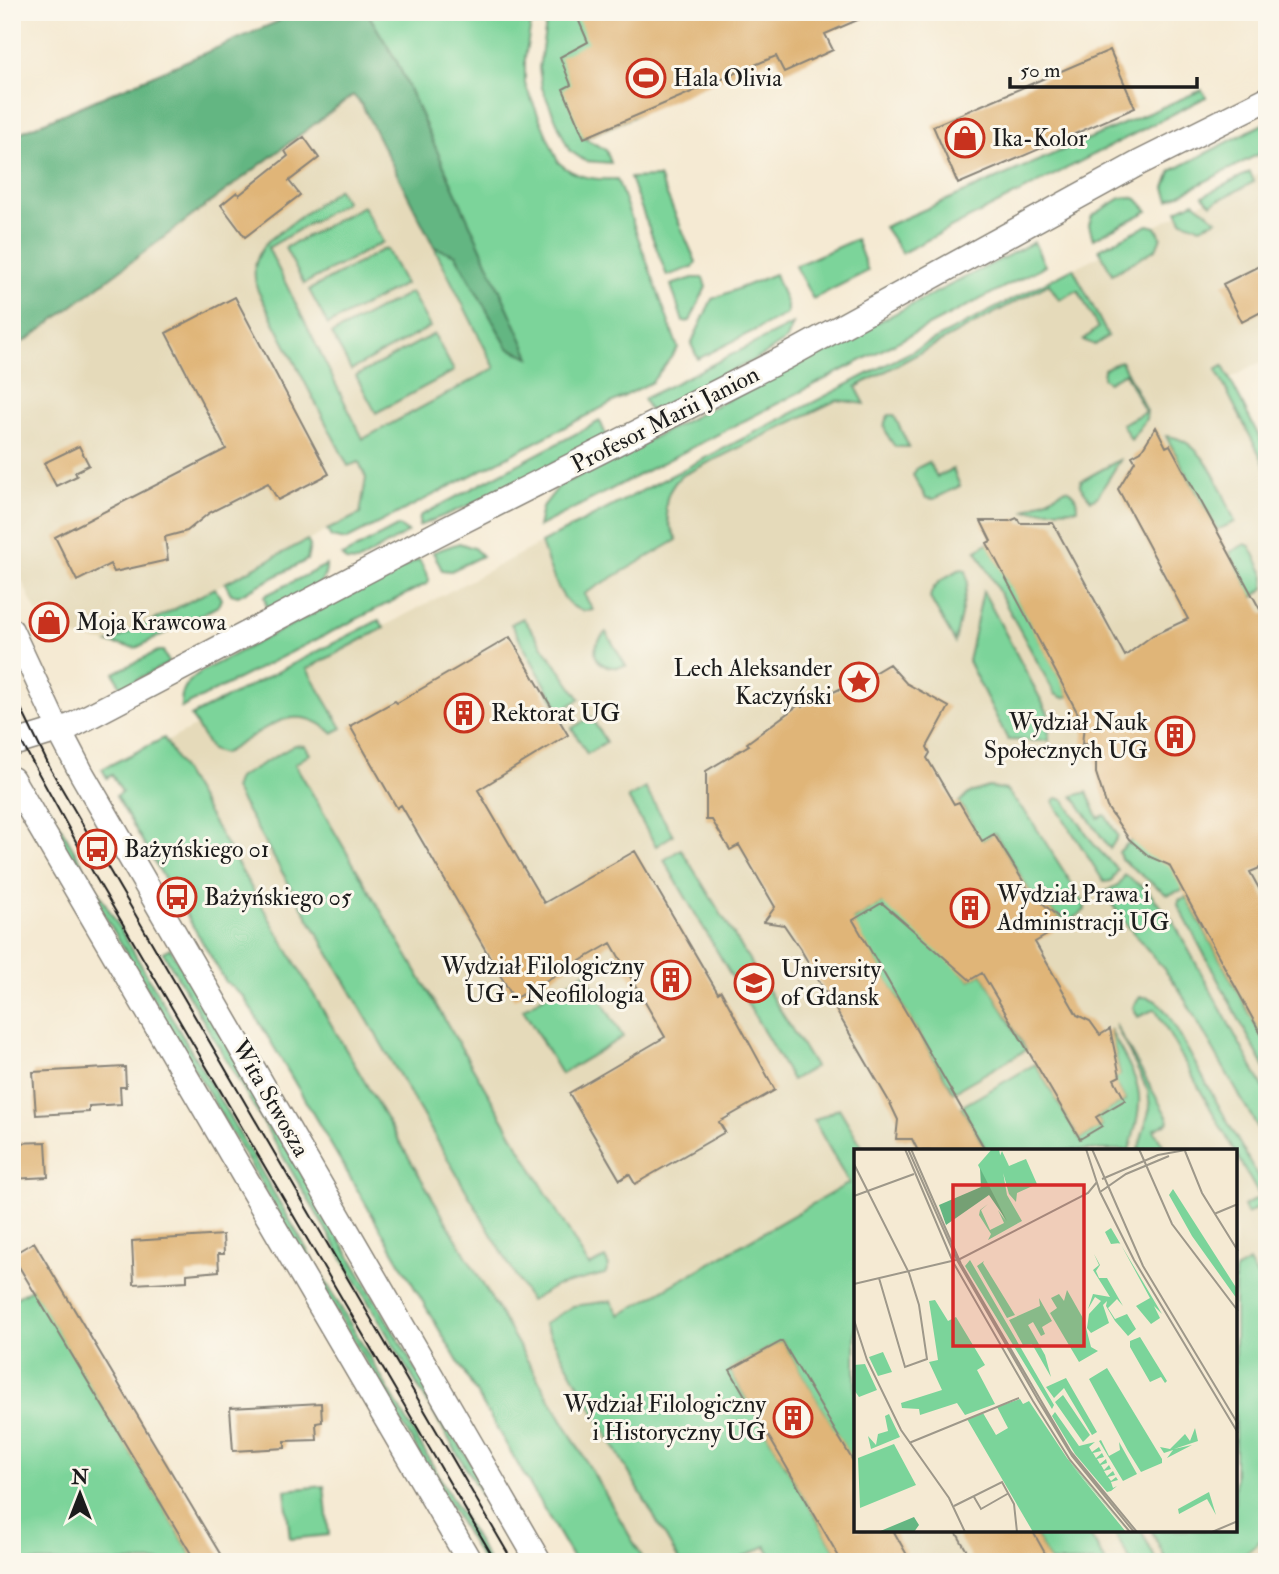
<svg xmlns="http://www.w3.org/2000/svg" width="1279" height="1574" font-family="'IM FELL Double Pica',serif">
  <rect width="100%" height="100%" fill="#fbf7ec"/>
  <filter id="ink" filterUnits="userSpaceOnUse"><feTurbulence type="fractalNoise" baseFrequency=".0143" numOctaves="2"/><feDisplacementMap in="SourceGraphic" scale="14" xChannelSelector="R" yChannelSelector="G"/><feConvolveMatrix kernelMatrix="1 2 1 2 8 2 1 2 1" color-interpolation-filters="sRGB"/></filter>
  <filter id="wash" filterUnits="userSpaceOnUse"><feTurbulence type="fractalNoise" baseFrequency=".00686" numOctaves="4" result="noise"/><feDisplacementMap in="SourceGraphic" scale="28" xChannelSelector="R" yChannelSelector="G"/><feGaussianBlur stdDeviation="1.57" result="paint"/><feColorMatrix in="noise" values="0 0 0 0 0 0 0 0 0 0 0 0 0 0 0 0 0 1.4 0 .05"/><feComposite in="paint" operator="in"/></filter>
  <g filter="url(#wash)">
    <rect width="100%" height="100%" fill="#f5ead3"/>
    <path fill="#e5daba" fill-rule="evenodd" d="M 397,62 L 555,414 L 109,643 L 65,635 L 52,607 L 37,614 L 12,559 L 12,348 L 30,338 Z
      M 1267,169 L 1267,359 L 1229,379 L 1267,452 L 1267,1562 L 584,1562 L 126,763 L 601,511 ZM 856,1150 L 1235,1150 L 1235,1530 L 856,1530 Z"/>
    <path fill="#7bd49a" stroke="#4c785b" stroke-width="2" d="M 367,12 L 533,12 L 525,58 L 525,84 L 558,162 C 575,178 594,180 617,179 L 678,348 L 652,382 L 346,540 L 331,537 L 327,530 L 360,514 L 366,478 L 359,462 L 348,466 L 258,291 C 251,271 255,257 268,241 L 338,189 L 346,202 L 268,248 L 363,439 L 495,368 L 434,247 L 455,254 L 508,348 L 529,356 L 397,62 Z
      M 548,12 L 779,12 L 633,117 L 584,138 L 606,150 L 611,163 L 585,161 L 569,150 L 542,88 L 539,68 Z
      M 1202,90 L 1206,97 L 902,253 L 884,227 Z
      M 1267,122 L 1267,150 L 1169,200 L 1165,188 L 1171,171 Z
      M 1250,172 L 1254,182 L 1211,204 L 1203,196 Z
      M 659,177 L 696,262 L 693,267 L 667,276 L 630,178 Z
      M 1129,197 L 1137,199 L 1148,211 L 1093,239 L 1089,225 L 1092,216 L 1121,198 Z
      M 1194,202 L 1217,220 L 1200,227 L 1182,221 L 1177,210 Z
      M 363,206 L 383,242 L 304,284 L 285,248 Z
      M 1148,225 L 1156,227 L 1161,237 L 1156,249 L 1112,274 L 1099,249 Z
      M 856,239 L 868,271 L 813,299 L 795,266 Z
      M 1034,242 L 1045,266 L 538,527 L 542,508 L 559,486 Z
      M 386,248 L 405,284 L 328,325 L 309,290 Z
      M 1073,268 L 1108,336 L 1095,345 L 1083,340 L 1098,328 L 1078,290 L 1059,300 L 1049,284 L 856,387 L 865,404 L 837,400 L 681,476 C 660,497 663,515 677,540 L 584,594 L 593,610 C 561,618 550,566 541,543 Z
      M 775,274 L 787,305 L 787,314 L 698,359 L 691,344 L 712,299 Z
      M 693,278 L 703,278 L 706,287 L 690,321 L 683,322 L 671,285 Z
      M 411,292 L 430,327 L 351,370 L 332,334 Z
      M 793,324 L 787,339 L 764,355 L 650,412 L 643,399 Z
      M 434,334 L 454,371 L 376,413 L 356,376 Z
      M 1121,361 L 1147,411 L 1146,419 L 1131,440 L 1122,424 L 1145,412 L 1125,373 L 1108,382 L 1103,378 L 1104,369 Z
      M 1223,366 L 1267,452 L 1267,469 L 1216,370 Z
      M 889,415 L 894,415 L 909,447 L 895,447 C 888,436 879,427 889,415 Z
      M 600,421 L 606,435 L 499,493 L 419,526 L 420,516 Z
      M 1166,436 C 1204,438 1223,492 1235,522 L 1217,530 Z
      M 1121,459 L 1097,497 L 1091,500 L 1080,486 L 1081,481 Z
      M 929,462 L 937,477 L 953,469 L 960,486 L 934,499 L 926,498 L 913,475 L 917,468 Z
      M 1066,489 C 1075,491 1077,501 1077,509 L 1024,511 Z
      M 399,526 L 408,532 L 357,562 L 346,561 L 342,556 Z
      M 307,540 L 310,546 L 307,560 L 238,596 L 231,594 L 225,583 Z
      M 459,543 L 474,548 L 482,556 L 451,571 L 442,570 L 433,552 Z
      M 988,543 L 1063,684 L 1069,696 L 1063,698 L 1055,694 L 976,550 Z
      M 1245,544 L 1250,546 L 1265,576 L 1264,588 L 1253,598 L 1229,553 Z
      M 419,559 L 429,579 L 428,583 L 181,708 C 180,690 187,681 202,671 Z
      M 326,565 C 328,592 289,601 268,611 L 264,596 Z
      M 961,569 L 966,570 L 968,582 L 955,642 L 930,598 C 932,582 948,576 961,569 Z
      M 215,588 L 221,599 L 218,606 L 136,648 L 109,643 Z
      M 983,591 L 1048,713 L 1049,741 L 1008,740 L 968,661 Z
      M 523,618 L 580,699 L 560,711 L 511,624 Z
      M 379,620 L 384,628 L 307,669 L 342,728 L 332,733 C 294,697 261,733 223,754 L 211,750 L 191,716 Z
      M 606,632 L 626,666 C 598,672 584,653 606,632 Z
      M 158,651 L 163,651 L 169,663 L 121,688 L 114,673 Z
      M 591,717 L 606,742 L 587,754 L 572,728 Z
      M 164,738 L 645,1562 L 575,1562 L 271,1042 L 244,997 L 226,982 L 181,906 L 185,902 L 176,887 L 171,890 L 116,796 L 122,792 L 112,775 L 107,778 L 102,769 Z
      M 295,745 L 305,746 L 310,754 L 295,764 L 589,1266 L 605,1258 L 609,1266 L 605,1274 L 556,1286 L 530,1301 L 234,789 L 238,778 Z
      M 989,787 L 1006,790 L 1030,818 L 1084,903 L 1085,910 L 1066,924 L 1030,892 L 995,834 L 978,843 L 972,823 L 959,802 L 970,793 Z
      M 645,788 L 673,835 L 656,846 L 628,798 Z
      M 1087,792 L 1098,818 L 1105,815 L 1118,836 L 1110,849 L 1073,796 Z
      M 1057,798 L 1064,800 L 1095,846 L 1118,870 L 1111,881 L 1104,882 L 1055,805 L 1053,801 Z
      M 49,807 L 489,1562 L 483,1562 L 43,810 Z
      M 1131,840 L 1190,873 L 1182,890 L 1167,895 L 1121,859 L 1119,852 Z
      M 681,849 L 815,1067 L 792,1080 L 664,860 Z
      M 1125,875 L 1148,891 L 1173,921 L 1267,1094 L 1267,1144 L 1180,991 C 1157,956 1125,929 1105,892 L 1119,884 Z
      M 1186,897 L 1267,1045 L 1267,1072 L 1178,905 L 1179,900 Z
      M 888,899 L 970,980 L 982,973 L 1026,1050 L 953,1092 L 852,921 Z
      M 170,948 L 528,1562 L 521,1562 L 163,952 Z
      M 585,973 L 623,1037 L 561,1074 L 523,1009 Z
      M 1140,997 C 1155,996 1161,1005 1169,1016 L 1267,1193 L 1265,1203 L 1247,1214 L 1243,1206 L 1260,1197 L 1155,1009 L 1138,1017 L 1133,1007 Z
      M 1115,1024 L 1168,1118 L 1169,1122 L 1154,1130 L 1166,1150 L 1138,1150 L 1150,1108 L 1148,1091 Z
      M 1110,1029 C 1138,1084 1149,1088 1129,1150 L 986,1150 L 961,1107 L 1035,1064 L 1080,1139 L 1102,1126 L 1096,1117 L 1125,1100 L 1114,1079 L 1120,1075 Z
      M 839,1108 L 864,1150 L 856,1150 L 855,1466 L 782,1341 L 730,1370 L 842,1562 L 776,1562 L 766,1546 L 734,1562 L 680,1562 L 544,1324 L 573,1306 L 611,1301 L 620,1315 L 849,1183 L 814,1121 Z
      M 1249,1262 L 1267,1294 L 1267,1535 L 1235,1562 L 1167,1562 L 1151,1530 L 1235,1530 L 1235,1270 Z
      M 33,1288 L 196,1562 L 12,1562 L 12,1300 Z
      M 324,1486 L 329,1535 L 290,1539 L 285,1490 Z
      M 1032,1530 L 1087,1530 L 1106,1562 L 1050,1562 Z
      M 1113,1530 L 1141,1530 L 1157,1562 L 1131,1562 Z"/>
    <path fill="#64b682" stroke="#40694f" stroke-width="2" d="M 276,12 L 367,12 L 397,62 L 530,357 L 508,348 L 456,255 L 434,247 L 362,105 L 353,95 L 30,338 L 12,348 L 12,136 L 279,21 Z"/>
    <g id="blocks">
      <path fill="#e0b578" d="M 575,12 L 876,12 L 825,34 L 833,50 L 784,72 L 776,56 L 584,138 L 563,89 L 571,85 L 560,57 L 588,42 Z
        M 1110,50 L 1135,108 L 958,184 L 933,126 Z
        M 304,137 L 319,158 L 289,181 L 300,195 L 245,237 L 221,205 L 237,192 L 239,195 L 288,156 L 285,151 Z
        M 1267,262 L 1267,309 L 1242,322 L 1223,284 Z
        M 235,297 L 329,474 L 278,500 L 268,483 L 209,513 L 187,531 L 165,537 L 168,560 L 114,572 L 110,564 L 77,581 L 55,537 L 226,449 L 166,333 Z
        M 1156,427 L 1166,447 L 1170,445 L 1262,613 L 1267,614 L 1267,865 L 1250,872 L 1267,903 L 1267,1045 L 1169,865 L 1150,857 L 1129,839 L 1107,807 L 1096,773 L 1096,745 L 1082,744 L 1084,725 L 987,543 L 991,541 L 981,521 L 1010,521 L 1017,518 L 1020,523 L 1053,523 L 1125,656 L 1153,635 L 1188,619 L 1118,489 L 1135,461 L 1132,456 L 1141,451 Z
        M 79,446 L 89,465 L 75,472 L 77,476 L 56,486 L 44,463 Z
        M 510,637 L 568,735 L 478,790 L 544,903 L 635,851 L 718,993 L 721,991 L 775,1090 L 719,1122 L 725,1132 L 635,1184 L 629,1174 L 620,1180 L 569,1093 L 665,1037 L 611,943 L 514,999 L 401,805 L 397,808 L 350,726 L 395,701 L 397,703 Z
        M 889,664 L 906,683 L 949,707 L 927,747 L 930,753 L 927,758 L 954,804 L 959,802 L 982,841 L 994,834 L 1030,892 L 1066,924 L 1035,942 L 1077,1015 L 1090,1021 L 1100,1035 L 1110,1029 L 1120,1076 L 1114,1079 L 1125,1100 L 1096,1117 L 1102,1126 L 1080,1139 L 982,973 L 970,980 L 882,903 L 853,920 L 986,1151 L 918,1151 L 912,1139 L 896,1139 L 898,1120 L 890,1103 L 801,950 L 784,925 L 764,922 L 775,907 L 739,845 L 730,850 L 712,820 L 706,820 L 706,771 L 749,745 L 747,743 L 800,704 L 802,707 L 844,687 L 845,690 Z
        M 125,1067 L 126,1087 L 120,1087 L 121,1104 L 89,1106 L 89,1112 L 36,1115 L 33,1072 Z
        M 46,1142 L 48,1177 L 12,1179 L 12,1143 Z
        M 223,1235 L 224,1254 L 218,1254 L 219,1271 L 187,1274 L 187,1281 L 134,1284 L 132,1241 Z
        M 34,1242 L 204,1527 L 225,1562 L 196,1562 L 12,1255 Z
        M 782,1341 L 856,1466 L 856,1530 L 893,1530 L 911,1562 L 842,1562 L 730,1370 Z
        M 321,1403 L 322,1422 L 316,1423 L 317,1440 L 285,1441 L 285,1448 L 233,1451 L 230,1408 Z
        M 955,1530 L 1032,1530 L 1050,1562 L 973,1562 Z"/>
    </g>
  </g>
  <g filter="url(#ink)">
    <use href="#blocks" fill-opacity="0" stroke="#888378" stroke-width="2"/>
    <g fill="none" stroke-linecap="round" stroke-linejoin="round">
      <defs>
        <path id="minor" d="M 12,629 L 59,730"/>
        <path id="tertiary" d="M 59,730 L 82,774 L 539,1562
          M 12,744 L 71,726 L 437,534 L 786,357 L 1139,163 L 1267,99
          M 12,779 L 470,1562"/>
      </defs>
      <use href="#minor" stroke="#888378" stroke-width="24"/>
      <use href="#tertiary" stroke="#888378" stroke-width="27"/>
      <use href="#minor" stroke="#fff" stroke-width="21"/>
      <use href="#tertiary" stroke="#fff" stroke-width="24"/>
      <path stroke="#1c1c1c" stroke-width="2" d="M 12,690 L 51,770 L 513,1562
        M 12,725 L 96,878 L 496,1562"/>
    </g>
  </g>
  <defs>
    <symbol id="stadium-ring" viewBox="-11 -11 22 22"><circle r="9.5" fill="#fbf7ec" stroke="#c8321e" stroke-width="1.5"/><path d="M0-5a6.5 5 0 1 0 0 10a6.5 5 0 1 0 0-10ZM-3.5-1.8h7v3.6h-7Z" fill="#c8321e"/></symbol>
    <symbol id="shop-ring" viewBox="-11 -11 22 22"><circle r="9.5" fill="#fbf7ec" stroke="#c8321e" stroke-width="1.5"/><path d="M-5-2.5h2.3a2.7 3.5 0 0 1 5.4 0H5L5.5 6h-11ZM-1.5-2.5h3a1.5 2.3 0 0 0-3 0Z" fill="#c8321e"/></symbol>
    <symbol id="sight-ring" viewBox="-11 -11 22 22"><circle r="9.5" fill="#fbf7ec" stroke="#c8321e" stroke-width="1.5"/><path d="M0-6L1.8-2.2L6-1.7L2.9 1.2L3.7 5.4L0 3.3L-3.7 5.4L-2.9 1.2L-6-1.7L-1.8-2.2Z" fill="#c8321e"/></symbol>
    <symbol id="building-ring" viewBox="-11 -11 22 22"><circle r="9.5" fill="#fbf7ec" stroke="#c8321e" stroke-width="1.5"/><path d="M-4-6H4V6H1V3H-1V6H-4ZM-2.5-4.3h1.7v1.8h-1.7ZM.8-4.3h1.7v1.8H.8ZM-2.5-1h1.7V.8h-1.7ZM.8-1h1.7V.8H.8Z" fill="#c8321e"/></symbol>
    <symbol id="bus-ring" viewBox="-11 -11 22 22"><circle r="9.5" fill="#fbf7ec" stroke="#c8321e" stroke-width="1.5"/><path d="M-5-6H5V4H4V6H2V4H-2V6H-4V4H-5ZM-3.5-4V0h7V-4ZM-3.5 1.2v1.5H-2V1.2ZM2 1.2v1.5H3.5V1.2Z" fill="#c8321e"/></symbol>
    <symbol id="university-ring" viewBox="-11 -11 22 22"><circle r="9.5" fill="#fbf7ec" stroke="#c8321e" stroke-width="1.5"/><path d="M0-5L7-2L0 1L-7-2ZM-4 1L0 2.5L4 1V4Q0 6-4 4Z" fill="#c8321e"/></symbol>
  </defs>
  <g fill-rule="evenodd">
    <use href="#stadium-ring" x="624" y="56" width="44" height="44"/>
    <use href="#shop-ring" x="943" y="116" width="44" height="44"/>
    <use href="#shop-ring" x="27" y="600" width="44" height="44"/>
    <use href="#sight-ring" x="837" y="660" width="44" height="44"/>
    <use href="#building-ring" x="442" y="691" width="44" height="44"/>
    <use href="#building-ring" x="1153" y="714" width="44" height="44"/>
    <use href="#bus-ring" x="75" y="827" width="44" height="44"/>
    <use href="#bus-ring" x="155" y="875" width="44" height="44"/>
    <use href="#building-ring" x="948" y="886" width="44" height="44"/>
    <use href="#building-ring" x="649" y="958" width="44" height="44"/>
    <use href="#university-ring" x="732" y="961" width="44" height="44"/>
    <use href="#building-ring" x="771" y="1396" width="44" height="44"/>
  </g>
  <g text-anchor="middle" stroke-width="6" stroke-linejoin="round" paint-order="stroke">
    <g font-size="24" fill="#1c1c1c" stroke="#fbf7ec" text-anchor="start">
      <text x="673" y="86">Hala Olivia</text>
      <text x="992" y="146">Ika-Kolor</text>
      <text x="76" y="630">Moja Krawcowa</text>
      <text x="832" y="676" text-anchor="end">Lech Aleksander<tspan x="832" dy="28">Kaczyński</tspan></text>
      <text x="491" y="721">Rektorat UG</text>
      <text x="1148" y="730" text-anchor="end">Wydział Nauk<tspan x="1148" dy="28">Społecznych UG</tspan></text>
      <text x="124" y="857">Bażyńskiego 01</text>
      <text x="997" y="902">Wydział Prawa i<tspan x="997" dy="28">Administracji UG</tspan></text>
      <text x="204" y="905">Bażyńskiego 05</text>
      <text x="644" y="974" text-anchor="end">Wydział Filologiczny<tspan x="644" dy="28">UG - Neofilologia</tspan></text>
      <text x="781" y="977">University<tspan x="781" dy="28">of Gdansk</tspan></text>
      <text x="766" y="1412" text-anchor="end">Wydział Filologiczny<tspan x="766" dy="28">i Historyczny UG</tspan></text>
    </g>
    <g font-size="24" fill="#1c1c1c" stroke="#fbf7ec">
      <text transform="translate(665 419) rotate(-27)" y="8">Profesor Marii Janion</text>
      <text transform="translate(271 1098) rotate(60)" y="8">Wita Stwosza</text>
    </g>
  </g>
  <g transform="translate(854 1149)">
    <rect width="383" height="383" fill="#f5ead3"/>
    <path d="M 138,0 L 145,0 L 153,46 L 168,72 L 134,91 L 137,85 L 125,66 L 126,61 L 134,55 L 127,61 L 136,81 L 150,74 L 144,61 L 151,71 L 124,16 ZM 148,2 L 155,17 L 172,10 L 183,35 L 163,44 L 162,53 L 155,45 L 145,9 ZM 319,40 L 383,140 L 383,150 L 338,87 L 315,46 ZM 257,79 L 308,165 L 300,157 L 306,169 L 297,175 L 282,157 L 296,149 L 266,94 L 257,95 L 251,83 ZM 240,105 L 246,116 L 242,122 L 245,129 L 253,129 L 269,157 L 263,150 L 254,159 L 261,170 L 273,165 L 282,180 L 274,187 L 261,172 L 252,157 L 253,152 L 249,156 L 255,174 L 237,184 L 233,179 L 235,165 L 247,152 L 241,148 L 234,160 L 239,145 L 256,148 L 239,121 L 245,116 ZM 116,111 L 200,256 L 198,260 L 111,117 ZM 130,112 L 129,114 L 161,166 L 153,169 L 123,117 ZM 213,141 L 230,171 L 237,198 L 244,202 L 225,213 L 196,164 L 203,159 L 197,149 L 205,145 L 210,152 ZM 185,149 L 198,172 L 188,178 L 191,185 L 187,187 L 179,173 L 174,176 L 191,206 L 197,228 L 178,195 L 169,196 L 155,171 L 186,157 ZM 81,151 L 94,172 L 102,168 L 131,216 L 123,221 L 141,255 L 111,266 L 103,254 L 66,266 L 65,260 L 48,259 L 47,254 L 88,241 L 75,213 L 84,211 L 75,152 ZM 286,188 L 313,232 L 311,234 L 307,228 L 296,233 L 276,198 L 276,192 ZM 29,203 L 38,223 L 24,227 L 15,208 ZM 11,215 L 23,241 L 5,248 L 0,241 L 0,216 ZM 253,219 L 308,310 L 308,314 L 287,323 L 274,302 L 235,230 ZM 212,229 L 243,283 L 238,286 L 210,239 L 200,249 L 192,238 ZM 209,246 L 236,286 L 229,293 L 201,253 ZM 166,250 L 169,255 L 175,252 L 213,309 L 274,383 L 216,314 L 272,383 L 179,383 L 113,270 L 129,264 L 142,286 L 154,279 L 143,258 ZM 201,263 L 225,297 L 241,293 L 235,298 L 238,303 L 245,298 L 247,302 L 239,304 L 242,309 L 248,304 L 250,308 L 243,310 L 246,315 L 252,310 L 253,314 L 247,316 L 250,321 L 255,316 L 257,320 L 250,322 L 253,327 L 259,322 L 261,326 L 254,328 L 257,332 L 262,328 L 264,331 L 257,333 L 259,339 L 263,337 L 257,342 L 253,343 L 221,305 L 198,267 ZM 35,265 L 46,288 L 17,300 L 14,287 L 22,296 L 24,285 L 34,282 L 31,267 ZM 341,279 L 344,292 L 320,300 L 338,296 L 313,309 L 319,301 L 310,304 L 306,298 L 316,300 L 331,285 L 336,292 ZM 247,291 L 255,307 L 266,301 L 265,293 L 283,325 L 269,332 L 245,292 ZM 40,295 L 62,336 L 6,359 L 4,309 ZM 355,343 L 362,366 L 353,350 L 325,365 L 324,360 Z" fill="#7bd49a"/>
    <path d="M 126,19 L 153,72 L 135,46 L 92,76 L 85,56 L 127,38 ZM 60,368 L 65,376 L 60,383 L 24,383 Z" fill="#64b682"/>
    <path fill="none" stroke="#9e988a" stroke-width="2" d="M 51,0 L 99,113 L 179,252 L 216,311 L 276,383M 54,0 L 103,111 L 184,251 L 218,307 L 280,383M 57,0 L 107,115 L 217,303 L 283,383M 232,0 L 246,43 L 280,111 L 384,284M 238,0 L 289,117 L 384,275M 285,0 L 318,75 L 384,162M 331,2 L 348,44 L 384,102M 0,15 L 55,124 L 65,156 L 73,210 L 51,218 L 25,129M 248,30 L 304,6 L 337,0M 246,43 L 272,25 L 315,7M 0,47 L 60,25M 360,65 L 384,55M 0,135 L 106,110 L 234,44 L 243,33M 0,171 L 13,211 L 47,281 L 95,349 L 111,383M 55,294 L 165,249M 120,348 L 127,360 L 155,344M 100,357 L 148,333 L 160,355 L 163,383M 358,383 L 384,372"/>
    <path fill="#d62828" fill-opacity="0.15" stroke="#d62828" stroke-width="3.5" d="M 99,36 L 230,36 L 230,197 L 99,197 Z"/>
    <rect width="383" height="383" fill="none" stroke="#1c1c1c" stroke-width="3.5"/>
  </g>
  <rect width="1279" height="1574" fill="none" stroke="#fbf7ec" stroke-width="42"/>
  <g transform="translate(80 1494)" stroke="#fbf7ec" stroke-width="5" paint-order="stroke">
  <path d="M0-5L12 26L0 18L-12 26Z" fill="#1c1c1c"/>
  <text y="-10" font-size="19" font-weight="bold" text-anchor="middle" fill="#1c1c1c">N</text>
  </g>
  <path d="M1010 77v10h187v-10" fill="none" stroke="#1c1c1c" stroke-width="3.5"/>
  <text x="1020" y="77" font-size="21" fill="#1c1c1c" stroke="#fbf7ec" stroke-width="5" paint-order="stroke">50 m</text>
</svg>
